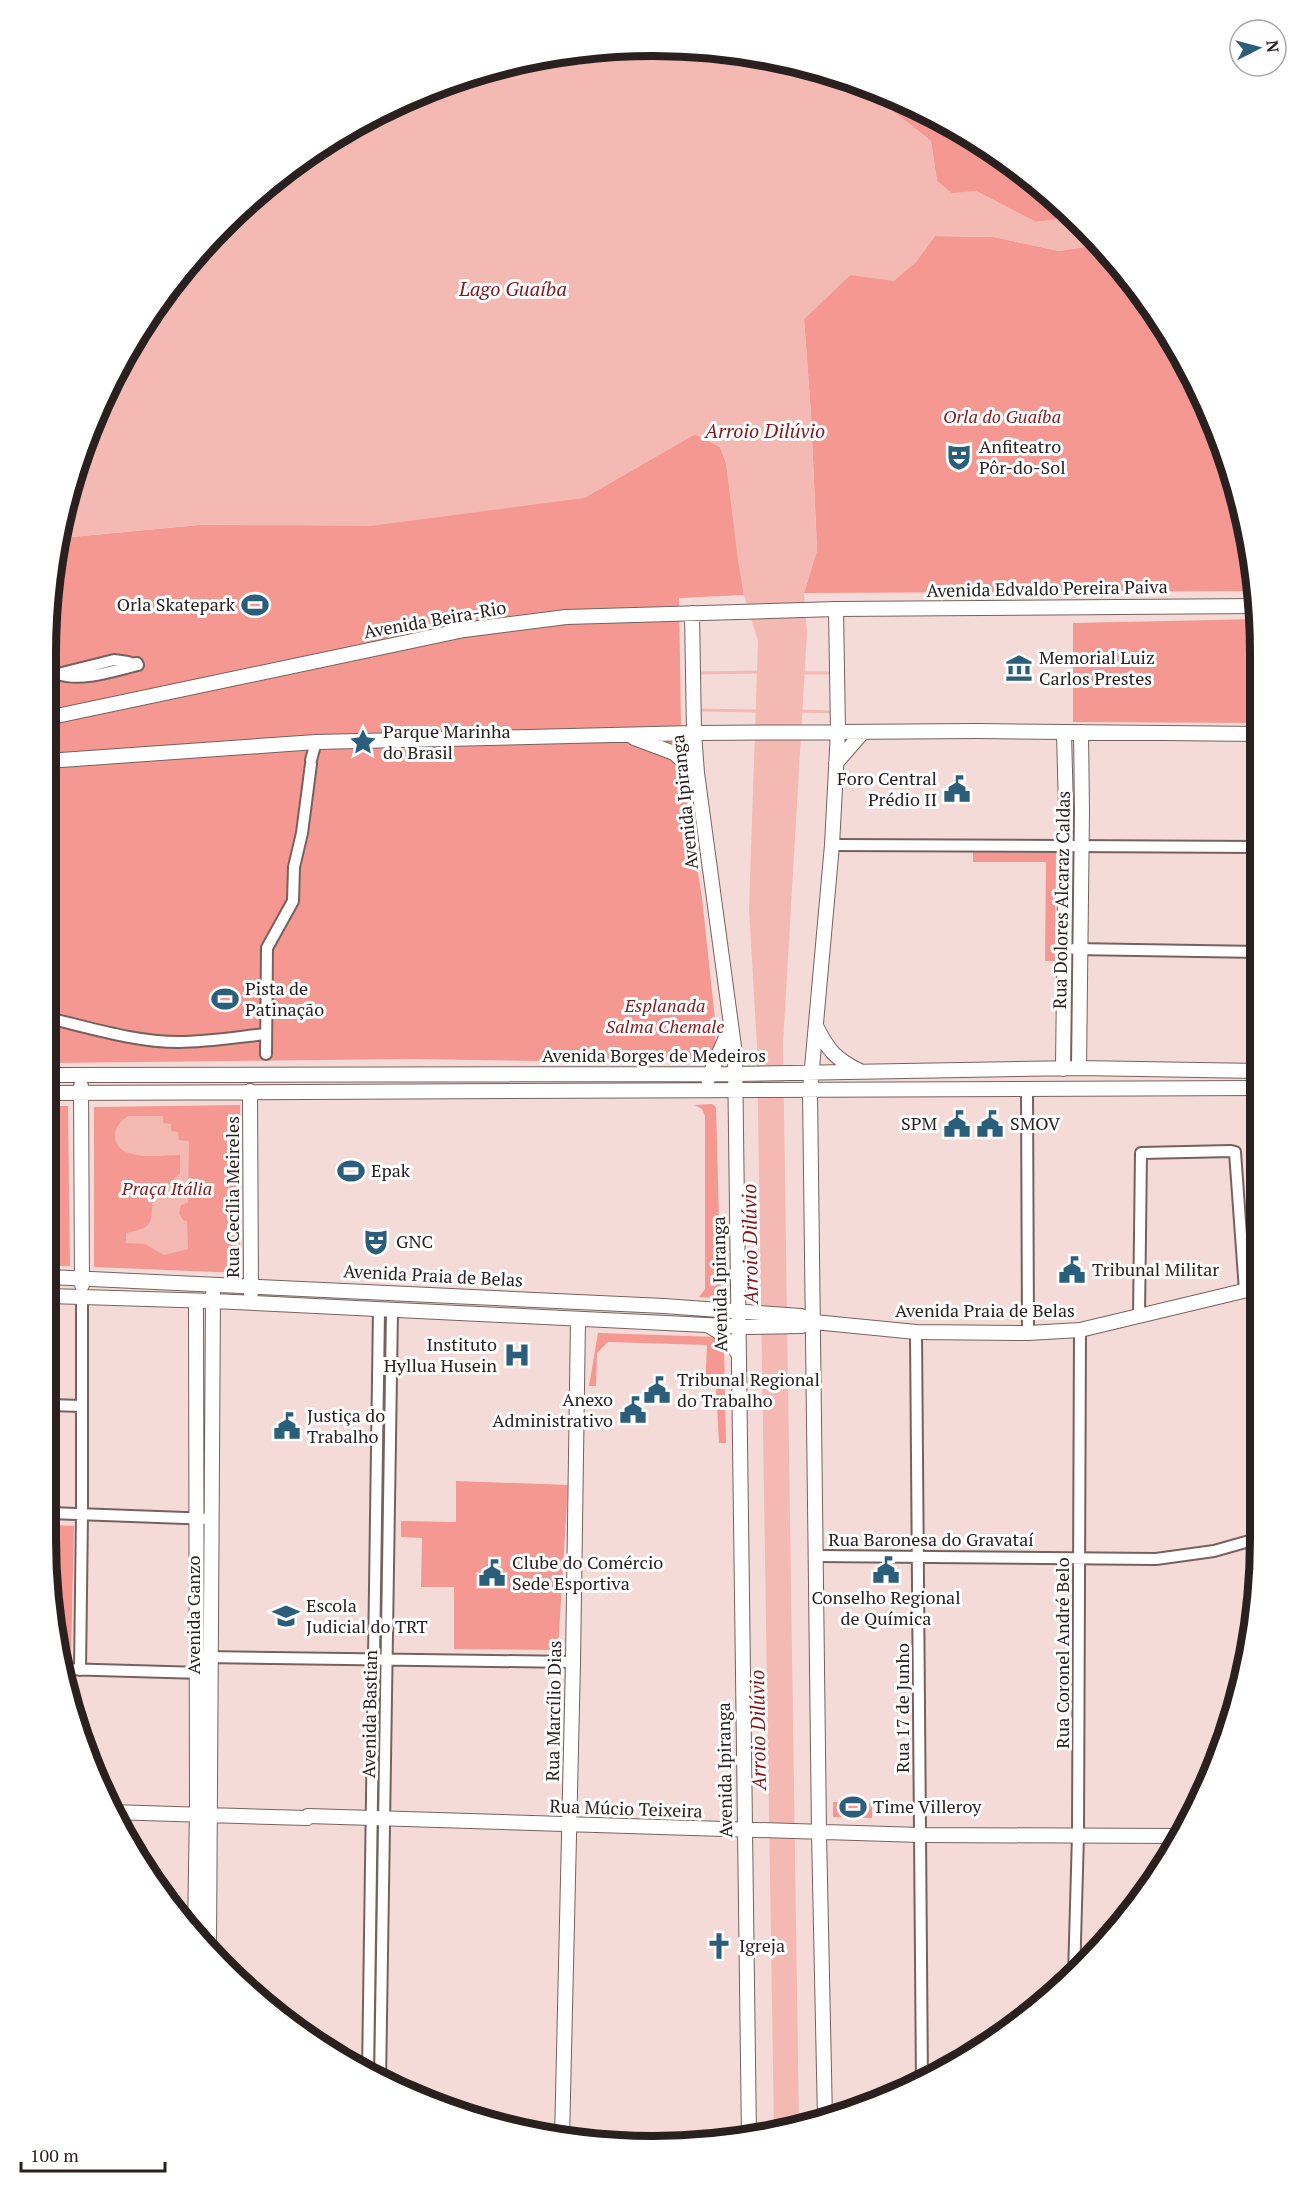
<svg xmlns="http://www.w3.org/2000/svg" width="1306" height="2192" font-family="'PT Serif',serif">
  <rect width="100%" height="100%" fill="#f5dbd8"/>
  <path fill="#f49891" d="M 877,89 L 886,91 L 991,148 L 1082,228 L 1068,218 L 1036,222 L 976,191 L 952,194 L 937,181 L 931,141 L 892,110 Z
    M 935,236 L 994,237 L 1059,251 L 1096,245 L 1098,242 L 1110,252 L 1180,349 L 1240,495 L 1256,591 L 804,593 L 817,550 L 811,414 L 804,319 L 850,275 L 915,263 Z
    M 695,434 L 720,447 L 726,463 L 744,595 L 679,598 L 681,723 L 678,762 L 680,776 L 687,803 L 702,898 L 715,1019 L 715,1051 L 712,1059 L 537,1061 L 411,1059 L 48,1063 L 46,613 L 61,538 L 199,525 L 584,498 Z
    M 1260,619 L 1260,723 L 1073,722 L 1073,623 Z
    M 973,852 L 1056,853 L 1055,961 L 1045,961 L 1046,862 L 973,862 Z
    M 712,1104 L 716,1107 L 721,1295 L 717,1298 L 699,1297 L 705,1289 L 705,1116 L 702,1109 L 694,1105 Z
    M 240,1105 L 240,1273 L 94,1267 L 94,1107 Z
    M 48,1106 L 68,1106 L 70,1266 L 49,1266 Z
    M 598,1333 L 718,1337 L 724,1346 L 726,1443 L 719,1443 L 716,1387 L 705,1387 L 707,1345 L 608,1342 L 597,1353 L 596,1386 L 589,1386 Z
    M 456,1481 L 568,1485 L 558,1650 L 454,1649 L 454,1587 L 421,1587 L 422,1538 L 401,1537 L 401,1521 L 456,1522 Z
    M 50,1525 L 74,1526 L 71,1657 L 59,1657 L 50,1619 Z
    M 833,1802 L 872,1803 L 872,1818 L 833,1817 Z"/>
  <path fill="#f4b9b3" d="M 653,45 L 772,57 L 877,89 L 892,110 L 931,141 L 937,181 L 952,193 L 976,191 L 1036,222 L 1068,218 L 1098,242 L 1097,245 L 1059,251 L 994,237 L 935,236 L 915,263 L 894,281 L 850,275 L 804,319 L 811,414 L 817,551 L 804,593 L 807,632 L 783,1044 L 799,2126 L 774,2132 L 757,1047 L 749,909 L 758,641 L 744,595 L 738,561 L 726,463 L 720,447 L 695,434 L 584,498 L 371,526 L 199,525 L 61,538 L 77,457 L 148,315 L 223,223 L 316,147 L 421,91 L 535,57 Z
    M 128,1116 L 163,1116 L 163,1123 L 171,1124 L 171,1131 L 178,1132 L 179,1140 L 189,1141 L 188,1203 L 181,1205 L 179,1213 L 183,1220 L 187,1221 L 188,1249 L 164,1255 L 145,1244 L 126,1243 L 126,1233 C 149,1228 152,1227 152,1203 L 180,1173 L 180,1155 C 161,1155 115,1163 115,1135 C 116,1125 121,1121 128,1116 Z"/>
  <g fill="none" stroke-linecap="round" stroke-linejoin="round">
    <path stroke="#f4b9b3" stroke-width="3" d="M 698,673 L 760,672
      M 803,673 L 832,673
      M 698,710 L 758,711
      M 800,711 L 833,712"/>
    <path stroke="#f4b9b3" stroke-width="10" d="M 1097,245 L 1110,252"/>
    <defs>
      <path id="street" d="M 114,660 L 128,662 L 128,664 L 137,663 L 138,665 C 113,671 81,682 58,674 Z
        M 311,760 L 316,742
        M 832,845 L 1260,847
        M 1074,949 L 1260,952
        M 48,1018 C 91,1028 135,1042 179,1042 C 208,1042 237,1037 266,1034
        M 266,1054 L 267,948 L 293,901 L 294,867 L 302,833 L 311,764
        M 1027,1089 L 1028,1333
        M 1139,1316 L 1141,1153 L 1231,1151 L 1235,1152 L 1245,1291
        M 916,1332 L 922,2084
        M 49,1405 L 82,1406
        M 50,1513 L 212,1519
        M 816,1556 L 1156,1559 L 1214,1551 L 1260,1538
        M 203,1657 L 573,1662
        M 62,1669 L 202,1673
        M 80,1670 L 82,1514 L 82,1297
        M 1074,1976 L 1078,1835 L 1080,1330
        M 368,2074 L 379,1310
        M 380,2082 L 392,1311"/>
      <path id="secondary" d="M 692,613 L 694,733 L 697,773 L 735,1054 L 749,2138
        M 47,718 L 464,630 L 566,617 L 836,609 L 1258,606
        M 634,738 L 674,753 L 697,773
        M 47,761 L 316,742 L 694,733 L 977,731 L 1260,734
        M 836,763 L 863,732
        M 816,1026 C 828,1050 835,1059 860,1071
        M 1079,1068 L 1082,811 L 1081,732
        M 1063,1069 L 1066,810 L 1064,733
        M 48,1075 L 735,1074 L 1079,1068 L 1260,1071
        M 708,1079 L 730,1028
        M 81,1086 L 82,1285
        M 250,1091 L 251,1293
        M 48,1093 L 1260,1088
        M 49,1277 L 664,1306 L 801,1316 L 814,1322 L 916,1332 L 1028,1333 L 1080,1330 L 1260,1287
        M 49,1296 L 213,1301 L 747,1327 L 801,1326 L 814,1322
        M 709,1326 L 719,1332 L 738,1353
        M 110,1812 L 307,1818 L 308,1816 L 920,1835 L 1178,1836
        M 195,1933 L 197,1807 L 196,1301
        M 209,1948 L 213,1294
        M 825,2120 L 819,1832 L 810,1090 L 832,845 L 838,731 L 836,609
        M 562,2139 L 573,1662 L 578,1319"/>
    </defs>
    <use href="#street" stroke="#77615e" stroke-width="14"/>
    <use href="#secondary" stroke="#77615e" stroke-width="16"/>
    <use href="#street" stroke="#fff" stroke-width="10"/>
    <use href="#secondary" stroke="#fff" stroke-width="14"/>
  </g>
  <defs>
    <symbol id="theatre-bare" viewBox="-9 -9 18 18"><path d="M-5-5.5Q0-4 5-5.5V0Q5 5 0 6Q-5 5-5 0ZM-3.3-2.5H-1v1.5H-3.3ZM1-2.5H3.3v1.5H1ZM-2.8 1Q0 5.5 2.8 1Z" fill="#2a5e7a" stroke="#fff" stroke-width="2.5" paint-order="stroke"/></symbol>
    <symbol id="stadium-bare" viewBox="-9 -9 18 18"><path d="M0-5a6.5 5 0 1 0 0 10a6.5 5 0 1 0 0-10ZM-3.5-1.8h7v3.6h-7Z" fill="#2a5e7a" stroke="#fff" stroke-width="2.5" paint-order="stroke"/></symbol>
    <symbol id="museum-bare" viewBox="-9 -9 18 18"><path d="M0-6L6-3V-2H-6V-3ZM-5-1h2V3h-2ZM-1-1h2V3h-2ZM3-1h2V3H3ZM-6 4H6V6H-6Z" fill="#2a5e7a" stroke="#fff" stroke-width="2.5" paint-order="stroke"/></symbol>
    <symbol id="sight-bare" viewBox="-9 -9 18 18"><path d="M0-6L1.8-2.2L6-1.7L2.9 1.2L3.7 5.4L0 3.3L-3.7 5.4L-2.9 1.2L-6-1.7L-1.8-2.2Z" fill="#2a5e7a" stroke="#fff" stroke-width="2.5" paint-order="stroke"/></symbol>
    <symbol id="civic-bare" viewBox="-9 -9 18 18"><path d="M-.6-6.5H3V-4.5H.6V-3L4-1V1h2V6H-6V1h2V-1L-.6-3ZM-1.2 2.5V6h2.4V2.5Z" fill="#2a5e7a" stroke="#fff" stroke-width="2.5" paint-order="stroke"/></symbol>
    <symbol id="hospital-bare" viewBox="-9 -9 18 18"><path d="M-5-5h3v3.5h4V-5h3V5h-3V1.5h-4V5h-3Z" fill="#2a5e7a" stroke="#fff" stroke-width="2.5" paint-order="stroke"/></symbol>
    <symbol id="university-bare" viewBox="-9 -9 18 18"><path d="M0-5L7-2L0 1L-7-2ZM-4 1L0 2.5L4 1V4Q0 6-4 4Z" fill="#2a5e7a" stroke="#fff" stroke-width="2.5" paint-order="stroke"/></symbol>
    <symbol id="church-bare" viewBox="-9 -9 18 18"><path d="M-1.2-6h2.4v3.5h3.3v2.4h-3.3V6h-2.4V-.1h-3.3v-2.4h3.3Z" fill="#2a5e7a" stroke="#fff" stroke-width="2.5" paint-order="stroke"/></symbol>
  </defs>
  <g fill-rule="evenodd">
    <use href="#theatre-bare" x="940" y="438" width="38" height="38"/>
    <use href="#stadium-bare" x="236" y="586" width="38" height="38"/>
    <use href="#museum-bare" x="1000" y="649" width="38" height="38"/>
    <use href="#sight-bare" x="344" y="723" width="38" height="38"/>
    <use href="#civic-bare" x="938" y="770" width="38" height="38"/>
    <use href="#stadium-bare" x="206" y="980" width="38" height="38"/>
    <use href="#civic-bare" x="938" y="1105" width="38" height="38"/>
    <use href="#civic-bare" x="971" y="1105" width="38" height="38"/>
    <use href="#stadium-bare" x="332" y="1152" width="38" height="38"/>
    <use href="#theatre-bare" x="357" y="1223" width="38" height="38"/>
    <use href="#civic-bare" x="1053" y="1251" width="38" height="38"/>
    <use href="#hospital-bare" x="498" y="1336" width="38" height="38"/>
    <use href="#civic-bare" x="638" y="1371" width="38" height="38"/>
    <use href="#civic-bare" x="614" y="1391" width="38" height="38"/>
    <use href="#civic-bare" x="268" y="1407" width="38" height="38"/>
    <use href="#civic-bare" x="867" y="1551" width="38" height="38"/>
    <use href="#civic-bare" x="473" y="1554" width="38" height="38"/>
    <use href="#university-bare" x="267" y="1597" width="38" height="38"/>
    <use href="#stadium-bare" x="834" y="1788" width="38" height="38"/>
    <use href="#church-bare" x="700" y="1927" width="38" height="38"/>
  </g>
  <g text-anchor="middle" stroke-width="6" stroke-linejoin="round" paint-order="stroke">
    <g font-size="18" font-style="italic" fill="#8a1c20" stroke="#fff">
      <text x="1002" y="423">Orla do Guaíba</text>
      <text x="665" y="1012">Esplanada<tspan x="665" dy="21">Salma Chemale</tspan></text>
      <text x="167" y="1195">Praça Itália</text>
    </g>
    <g font-size="18" fill="#29201f" stroke="#fff" text-anchor="start">
      <text x="979" y="453">Anfiteatro<tspan x="979" dy="21">Pôr-do-Sol</tspan></text>
      <text x="235" y="611" text-anchor="end">Orla Skatepark</text>
      <text x="1039" y="664">Memorial Luiz<tspan x="1039" dy="21">Carlos Prestes</tspan></text>
      <text x="383" y="738">Parque Marinha<tspan x="383" dy="21">do Brasil</tspan></text>
      <text x="937" y="785" text-anchor="end">Foro Central<tspan x="937" dy="21">Prédio II</tspan></text>
      <text x="245" y="995">Pista de<tspan x="245" dy="21">Patinação</tspan></text>
      <text x="937" y="1130" text-anchor="end">SPM</text>
      <text x="1010" y="1130">SMOV</text>
      <text x="371" y="1177">Epak</text>
      <text x="396" y="1248">GNC</text>
      <text x="1092" y="1276">Tribunal Militar</text>
      <text x="497" y="1351" text-anchor="end">Instituto<tspan x="497" dy="21">Hyllua Husein</tspan></text>
      <text x="677" y="1386">Tribunal Regional<tspan x="677" dy="21">do Trabalho</tspan></text>
      <text x="613" y="1406" text-anchor="end">Anexo<tspan x="613" dy="21">Administrativo</tspan></text>
      <text x="307" y="1422">Justiça do<tspan x="307" dy="21">Trabalho</tspan></text>
      <text x="512" y="1569">Clube do Comércio<tspan x="512" dy="21">Sede Esportiva</tspan></text>
      <text x="886" y="1604" text-anchor="middle">Conselho Regional<tspan x="886" dy="21">de Química</tspan></text>
      <text x="306" y="1612">Escola<tspan x="306" dy="21">Judicial do TRT</tspan></text>
      <text x="873" y="1813">Time Villeroy</text>
      <text x="739" y="1952">Igreja</text>
    </g>
    <g font-size="18" fill="#29201f" stroke="#fff">
      <text transform="translate(1047 589) rotate(-1)" y="6">Avenida Edvaldo Pereira Paiva</text>
      <text transform="translate(435 620) rotate(-10)" y="6">Avenida Beira-Rio</text>
      <text transform="translate(685 802) rotate(-96)" y="6">Avenida Ipiranga</text>
      <text transform="translate(1062 900) rotate(-89)" y="6">Rua Dolores Alcaraz Caldas</text>
      <text x="654" y="1062">Avenida Borges de Medeiros</text>
      <text transform="translate(233 1197) rotate(-90)" y="6">Rua Cecília Meireles</text>
      <text transform="translate(433 1276) rotate(3)" y="6">Avenida Praia de Belas</text>
      <text transform="translate(720 1284) rotate(-91)" y="6">Avenida Ipiranga</text>
      <text x="985" y="1317">Avenida Praia de Belas</text>
      <text x="931" y="1546">Rua Baronesa do Gravataí</text>
      <text transform="translate(194 1615) rotate(-90)" y="6">Avenida Ganzo</text>
      <text transform="translate(1063 1653) rotate(-90)" y="6">Rua Coronel André Belo</text>
      <text transform="translate(903 1708) rotate(-90)" y="6">Rua 17 de Junho</text>
      <text transform="translate(554 1711) rotate(-89)" y="6">Rua Marcílio Dias</text>
      <text transform="translate(370 1714) rotate(-89)" y="6">Avenida Bastian</text>
      <text transform="translate(725 1770) rotate(-91)" y="6">Avenida Ipiranga</text>
      <text transform="translate(626 1809) rotate(2)" y="6">Rua Múcio Teixeira</text>
    </g>
    <g font-size="20" font-style="italic" fill="#85161b" stroke="#fff">
      <text x="513" y="296">Lago Guaíba</text>
      <text x="765" y="438">Arroio Dilúvio</text>
      <text transform="translate(750 1244) rotate(-91)" y="7">Arroio Dilúvio</text>
      <text transform="translate(758 1730) rotate(-91)" y="7">Arroio Dilúvio</text>
    </g>
  </g>
  <path d="M0 0H1306V2192H0ZM653 56H653A597 597 0 0 1 1250 653V1539A597 597 0 0 1 653 2136H653A597 597 0 0 1 56 1539V653A597 597 0 0 1 653 56Z" fill="#fff" fill-rule="evenodd"/>
  <path fill="none" stroke="#29201f" stroke-width="8" d="M653 56H653A597 597 0 0 1 1250 653V1539A597 597 0 0 1 653 2136H653A597 597 0 0 1 56 1539V653A597 597 0 0 1 653 56Z"/>
  <g transform="translate(1258 48) rotate(84)"><circle r="28" fill="#ffffff" stroke="#a9a6a5" stroke-width="1.5"/>
  <path d="M0-4.5L10 22L0 15L-10 22Z" fill="#2a5e7a"/>
  <text y="-9" font-size="16" font-weight="bold" text-anchor="middle" fill="#29201f">N</text>
  </g>
  <path d="M21 2162v9h144v-9" fill="none" stroke="#29201f" stroke-width="3"/>
  <text x="30" y="2162" font-size="18" fill="#29201f" stroke="#ffffff" stroke-width="4.5" paint-order="stroke">100 m</text>
</svg>
